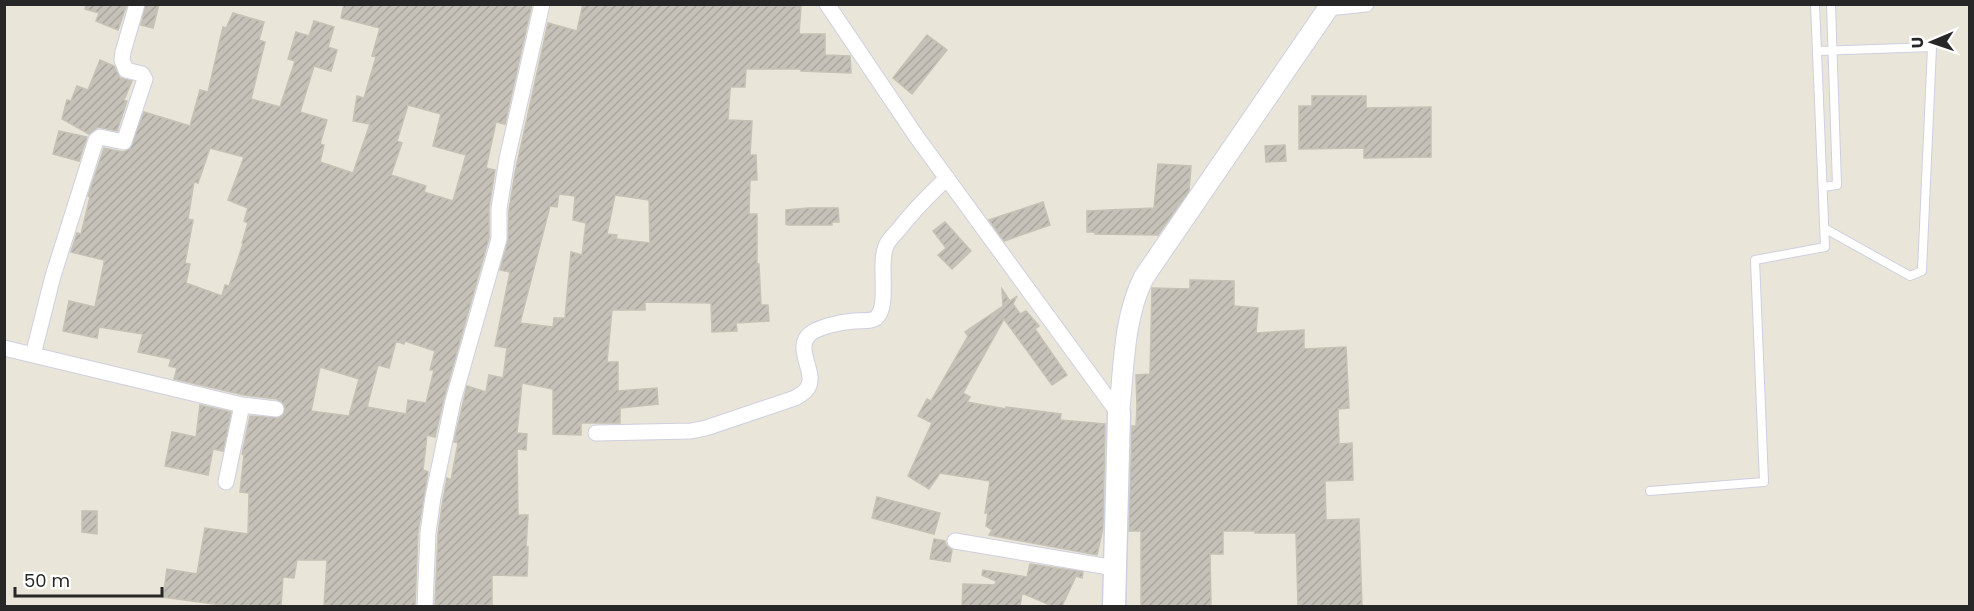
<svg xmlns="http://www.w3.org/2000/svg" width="1974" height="611" font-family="Poppins,sans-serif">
  <defs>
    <pattern id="building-hatch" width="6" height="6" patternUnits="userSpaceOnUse" patternTransform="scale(1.5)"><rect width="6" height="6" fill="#c5c1b9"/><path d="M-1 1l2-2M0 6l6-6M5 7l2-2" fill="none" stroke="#a9a69f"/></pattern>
  </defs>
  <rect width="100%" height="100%" fill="#eae5d9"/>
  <path fill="url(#building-hatch)" stroke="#c5c1b3" stroke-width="1.5" fill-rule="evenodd" d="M 86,4 L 127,4 L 118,30 L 96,21 L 99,13 L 85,9 Z
    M 146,4 L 159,4 L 153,28 L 141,25 Z
    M 344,4 L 532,4 L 505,124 L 496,122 L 486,168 L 495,170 L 489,208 L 489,238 L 444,398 L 435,437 L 427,435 L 423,470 L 428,472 L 418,532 L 415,606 L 324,606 L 327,560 L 297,560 L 294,578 L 283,577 L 281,606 L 229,606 L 163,597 L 167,569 L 197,574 L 205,528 L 248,534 L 249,493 L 240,492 L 244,455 L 242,454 L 250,416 L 279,418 L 284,414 L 285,406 L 282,402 L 277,399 L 244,395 L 174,379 L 177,368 L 169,366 L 171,359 L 138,352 L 143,334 L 99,327 L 97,338 L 63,331 L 69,301 L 95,307 L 104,263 L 104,260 L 71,252 L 77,233 L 81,234 L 90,197 L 88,196 L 104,148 L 123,152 L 130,149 L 144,112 L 190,126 L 200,90 L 208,92 L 223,27 L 226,28 L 233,13 L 264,22 L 259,40 L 265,42 L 251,99 L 280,107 L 295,61 L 288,59 L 296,32 L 309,36 L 314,21 L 334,27 L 328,47 L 337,50 L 331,71 L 314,66 L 300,112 L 327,120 L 320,144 L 324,145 L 320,162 L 353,173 L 370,124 L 353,121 L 357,96 L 364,98 L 376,57 L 372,56 L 380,28 L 341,18 ZM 408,105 L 441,114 L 433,146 L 466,155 L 453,201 L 424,192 L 426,186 L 391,175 L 402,143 L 397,141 ZM 210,148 L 244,157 L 228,200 L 248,208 L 244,221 L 248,223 L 242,243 L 243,244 L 229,286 L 225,285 L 222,296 L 186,283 L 190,264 L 185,263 L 193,220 L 188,219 L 194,182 L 198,183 ZM 396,341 L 404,344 L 405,341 L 435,351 L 430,370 L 434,370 L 426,403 L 408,400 L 406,414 L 367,407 L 378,365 L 389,368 ZM 320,367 L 359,379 L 349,416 L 311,411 Z
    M 583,4 L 801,6 L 799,34 L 825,34 L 825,55 L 850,56 L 851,73 L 801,71 L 801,69 L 746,69 L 745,87 L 731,87 L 730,90 L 728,120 L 752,121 L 750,155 L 756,155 L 757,180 L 750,180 L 749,214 L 757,214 L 757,264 L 759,264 L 761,305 L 768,305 L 769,321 L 736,323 L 737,331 L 712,332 L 711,303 L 645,302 L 645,310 L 612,310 L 607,362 L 618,362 L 618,391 L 657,388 L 658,404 L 620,408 L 620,423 L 581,423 L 581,435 L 553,434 L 553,389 L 522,383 L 517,433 L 527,434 L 526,450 L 517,449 L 518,515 L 528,515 L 526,547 L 528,547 L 527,576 L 492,575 L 492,605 L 435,606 L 438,534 L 443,499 L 447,478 L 451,480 L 458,443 L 454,442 L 467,386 L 486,392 L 489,375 L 503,378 L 507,348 L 495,346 L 510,272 L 500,270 L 508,241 L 509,210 L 515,173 L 548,23 L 577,31 ZM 559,194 L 575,196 L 573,220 L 586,223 L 582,255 L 571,252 L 565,318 L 554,318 L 553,327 L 520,323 L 550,206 L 557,207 ZM 615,195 L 649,200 L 650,243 L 616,239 L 617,235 L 607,234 Z
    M 927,35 L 947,50 L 912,94 L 893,78 Z
    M 100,60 L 114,66 L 120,78 L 132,81 L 124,100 L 127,101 L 117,131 L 98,127 L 89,134 L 62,119 L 67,100 L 71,101 L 77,86 L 88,90 Z
    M 1312,96 L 1366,96 L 1366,108 L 1431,107 L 1431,157 L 1364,158 L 1364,148 L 1299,149 L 1299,106 L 1312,106 Z
    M 59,131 L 87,137 L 79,161 L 53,154 Z
    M 1285,145 L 1286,161 L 1266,162 L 1265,146 Z
    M 1158,164 L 1191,166 L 1189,191 L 1158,235 L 1095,234 L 1095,232 L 1087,232 L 1087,211 L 1154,208 Z
    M 1043,202 L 1050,225 L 1004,241 L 989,220 Z
    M 809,208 L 838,208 L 839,222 L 832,222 L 832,225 L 788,225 L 786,224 L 786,210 Z
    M 945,222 L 971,251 L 952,269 L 938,255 L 946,248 L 933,231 Z
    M 1190,280 L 1234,281 L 1234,306 L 1258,308 L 1256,333 L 1304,330 L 1304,349 L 1346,347 L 1349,408 L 1338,409 L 1339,444 L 1352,443 L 1353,480 L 1325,481 L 1326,520 L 1359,519 L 1362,606 L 1298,606 L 1296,533 L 1255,533 L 1255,531 L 1223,531 L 1223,554 L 1210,554 L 1211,606 L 1141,606 L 1141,531 L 1129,531 L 1132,426 L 1136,426 L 1137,406 L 1136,375 L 1150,374 L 1152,288 L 1190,289 Z
    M 1002,289 L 1010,301 L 1017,296 L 1013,304 L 1020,314 L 1026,311 L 1039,326 L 1035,329 L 1067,375 L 1052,385 L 1004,319 L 963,393 L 970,397 L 967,402 L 1006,409 L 1006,407 L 1061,414 L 1060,420 L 1105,424 L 1103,528 L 1097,555 L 989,535 L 992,530 L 986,526 L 988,513 L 985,513 L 990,481 L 940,473 L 929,489 L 908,476 L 932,423 L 918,416 L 927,399 L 931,401 L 968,336 L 965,332 L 1003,306 Z
    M 200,405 L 231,412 L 223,451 L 213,449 L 208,475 L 165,466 L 172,432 L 196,437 Z
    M 877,497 L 940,513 L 934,534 L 872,518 Z
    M 82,511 L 97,511 L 97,534 L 82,532 Z
    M 934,539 L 945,541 L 946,545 L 952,550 L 950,562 L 930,559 Z
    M 1030,564 L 1083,572 L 1082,578 L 1076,576 L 1062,606 L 1052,606 L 1022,593 L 1020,606 L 962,606 L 963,584 L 995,585 L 996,581 L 982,575 L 983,570 L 1027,577 Z"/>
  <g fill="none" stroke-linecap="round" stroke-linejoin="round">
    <defs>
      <path id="service" d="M 1817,51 L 1932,47 L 1922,271 L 1910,276 L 1824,228
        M 1823,187 L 1837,185 L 1831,4
        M 1650,491 L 1764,482 L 1755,260 L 1825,247 L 1815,4"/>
      <path id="minor" d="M 827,4 L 916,136 L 1119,414
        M 1328,8 L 1366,4
        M 4,348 L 242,405 L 276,409
        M 33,355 L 53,276 L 96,140 L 100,137 L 124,142 L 145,79 L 142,74 L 126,70 L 122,60 L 123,52 L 137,4
        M 596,433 L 691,431 L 706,428 L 795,398 C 798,396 804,393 806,390 C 819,376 796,353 807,337 C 814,327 842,322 854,321 C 861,320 871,322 876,318 C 890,306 878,264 886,246 C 889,239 895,234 900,228 C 914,210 930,194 947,178
        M 226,482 L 242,405
        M 955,541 L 1115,568
        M 425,606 L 428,533 L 433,497 L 453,401 L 499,239 L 499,209 L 507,159 L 542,4"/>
      <path id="tertiary" d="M 1119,414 C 1124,369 1123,318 1144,277 L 1331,4"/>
      <path id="secondary" d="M 1114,606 L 1119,414"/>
    </defs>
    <use href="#service" stroke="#cecfe1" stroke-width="10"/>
    <use href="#minor" stroke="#cecfe1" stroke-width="17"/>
    <use href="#tertiary" stroke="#cecfe1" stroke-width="22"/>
    <use href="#secondary" stroke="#cecfe1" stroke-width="25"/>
    <use href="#service" stroke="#fff" stroke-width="8"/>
    <use href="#minor" stroke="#fff" stroke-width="15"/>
    <use href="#tertiary" stroke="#fff" stroke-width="20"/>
    <use href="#secondary" stroke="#fff" stroke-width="22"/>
  </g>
  <rect width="1974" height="611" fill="none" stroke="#272727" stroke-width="12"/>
  <g transform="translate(1932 42) rotate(268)" stroke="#ffffff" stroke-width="4.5" paint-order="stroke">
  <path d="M0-4.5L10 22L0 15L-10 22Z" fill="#272727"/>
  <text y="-9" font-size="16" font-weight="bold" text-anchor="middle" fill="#272727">U</text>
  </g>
  <path d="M15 587v9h147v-9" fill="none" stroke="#272727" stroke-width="3"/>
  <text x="24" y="587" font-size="18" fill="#272727" stroke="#ffffff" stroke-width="4.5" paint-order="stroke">50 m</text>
</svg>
